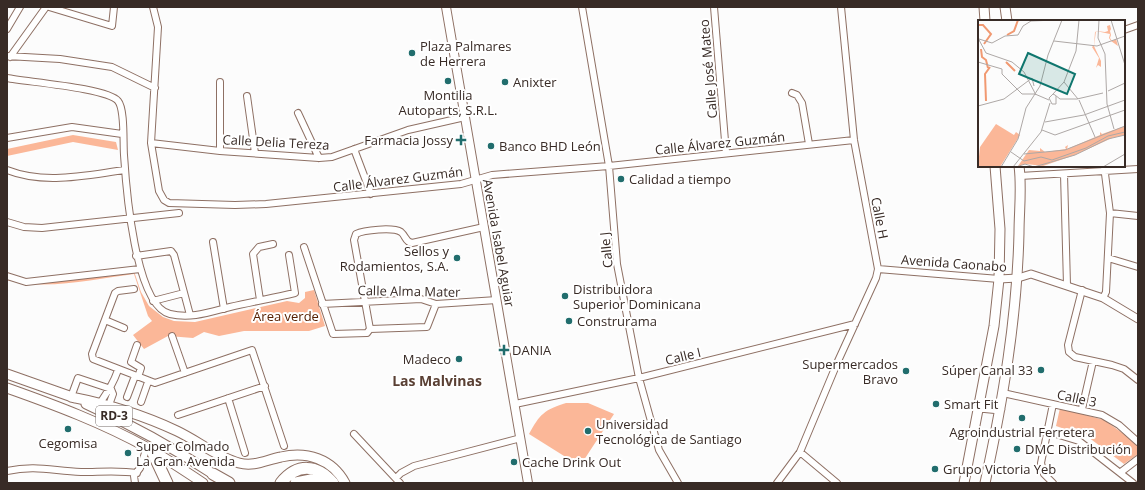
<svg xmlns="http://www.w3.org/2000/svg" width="1145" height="490" font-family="'Open Sans',sans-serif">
  <rect width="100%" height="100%" fill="#fcfcfc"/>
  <path fill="#fbb798" d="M 73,135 L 116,142 L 118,150 L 73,142 L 7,156 L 7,149 Z
    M 134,271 L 141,292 L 149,306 L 163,317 L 174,321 L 195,322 L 287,301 L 299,303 L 305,298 L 305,292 L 314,290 L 325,326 L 309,331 L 244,331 L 219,336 L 204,332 L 193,338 L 168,336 L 144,349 L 133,335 L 152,321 L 148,316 L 134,274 C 96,279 44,291 7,280 L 7,277 L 17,280 Z
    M 566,403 L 588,403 L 614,414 L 580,466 L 529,434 C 540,414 544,410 566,403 Z
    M 1060,408 L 1104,420 L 1138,444 L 1138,454 L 1124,464 L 1088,437 L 1056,426 Z"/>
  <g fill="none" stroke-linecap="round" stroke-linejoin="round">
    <defs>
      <path id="minor" d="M 49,7 L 112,26 L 114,7
        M 153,7 L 158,27 L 151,143 L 159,191 L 164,200 L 169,203 L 235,205 L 266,204 L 461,184 L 492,175 L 609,166 L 854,140
        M 582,7 L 609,166 L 617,264 L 639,378 L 659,450 L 678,483
        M 714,7 L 726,153
        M 7,29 L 20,7
        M 1124,30 L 1138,25
        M 7,56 L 60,59 L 112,67 L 155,88
        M 10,57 L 46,7
        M 7,78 C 27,82 108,88 118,101 C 125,109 123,143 124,155 C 126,187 135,306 170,314 C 191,319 210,312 230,307 C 252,302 273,298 295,293 L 289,255
        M 792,93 L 797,95 L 802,103 L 809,144
        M 247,96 L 255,153
        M 298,113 L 319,158
        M 7,138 L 72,127 L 122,134
        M 151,143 L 220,151 L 319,158 L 332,157 L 408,130 L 465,117
        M 354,149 L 371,194
        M 220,151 L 220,82
        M 7,170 C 45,185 86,175 125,170
        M 1064,174 L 1067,285
        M 1020,176 L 1138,169
        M 1110,213 L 1138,216
        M 7,222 L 24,227 L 42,228 L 179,213
        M 213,242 L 224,309
        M 304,247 L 333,334 L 367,333 L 370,329 L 427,327 L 436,304
        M 136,256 L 171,251 L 174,255 L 190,315
        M 1108,258 L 1138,267
        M 878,269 L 999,279
        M 7,276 L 26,282 L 140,269
        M 134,289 L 118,291 L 115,293 L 92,354 L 93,359 L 155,383 L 252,350 L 284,446
        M 1082,290 L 1068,345 L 1069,352 L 1075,357 L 1112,365 L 1124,369 L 1138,380
        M 1103,298 L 1106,292 L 1110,213 L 1104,166
        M 260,300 L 253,254 L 259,247 L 273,244
        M 153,301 L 184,293
        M 322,304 L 421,299 L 436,304 L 497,300
        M 105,320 L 124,328
        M 370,329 L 354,240 L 356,234 C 364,230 393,227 401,232 C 406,236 405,242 412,243 L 484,227
        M 172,336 L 185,373
        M 137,345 L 131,362 L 141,368 L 138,377
        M 1003,393 L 1102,415 L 1119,425 L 1138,442
        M 71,397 L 78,378 L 111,389
        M 127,397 L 135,376
        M 228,398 L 245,453
        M 141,402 L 148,382
        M 100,403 C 108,391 113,384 118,370
        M 515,404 L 639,378 L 855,324
        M 109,405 L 113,394 L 111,389
        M 1082,409 L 1093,361
        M 178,415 L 265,386
        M 1049,432 L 1079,441 L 1133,483
        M 354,434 L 400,483
        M 800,452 L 837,483
        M 7,471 C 36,465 53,471 81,472 C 100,472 119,470 137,473
        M 1121,472 L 1138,459
        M 396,478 L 401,473 L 414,466 L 521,438
        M 135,483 L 134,476 L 140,468 L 147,447
        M 777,483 L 800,452 L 838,361 L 876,278 L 878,269 L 854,140 L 841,7
        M 1053,483 L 1044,474 L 1041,463 L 1053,404"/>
      <path id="tertiary" d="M 999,279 L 1018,278 L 1031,274 L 1103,298 L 1138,319"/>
      <path id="secondary" d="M 446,7 L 528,483"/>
      <path id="primary" d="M 984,7 L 985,21
        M 1005,7 L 1007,21
        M 7,374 L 75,398
        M 7,388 C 55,405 103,423 148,448 C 167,459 185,471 203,483
        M 71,397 C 107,404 143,415 177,431 C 198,441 217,457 239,463 C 254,467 266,460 281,457 C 307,451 332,459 345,483
        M 86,404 C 130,424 172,447 213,474
        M 980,407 L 1000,409
        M 964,483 L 994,326 L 999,279 L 1000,229 L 995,166
        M 985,483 C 1003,400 1017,318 1019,233 C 1019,211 1022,188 1019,166"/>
      <path id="motorway" d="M 152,451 L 167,483
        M 213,474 L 229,483
        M 281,483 C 297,463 317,464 333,483
        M 296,483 L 311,480 L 319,483"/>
    </defs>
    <use href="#minor" stroke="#8e7064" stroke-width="8"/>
    <use href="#tertiary" stroke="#8e7064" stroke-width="9"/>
    <use href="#secondary" stroke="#8e7064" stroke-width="10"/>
    <use href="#primary" stroke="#8e7064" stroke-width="11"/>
    <use href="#motorway" stroke="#8e7064" stroke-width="13"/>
    <use href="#minor" stroke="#fff" stroke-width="6"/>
    <use href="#tertiary" stroke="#fff" stroke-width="7"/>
    <use href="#secondary" stroke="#fff" stroke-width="8"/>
    <use href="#primary" stroke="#fff" stroke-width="9"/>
    <use href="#motorway" stroke="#fff" stroke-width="11"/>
  </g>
  <g fill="#216d6d" stroke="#fff" stroke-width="1.5">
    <circle cx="412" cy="53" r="4"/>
    <circle cx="448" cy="81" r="4"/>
    <circle cx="505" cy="82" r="4"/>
    <path d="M459 134h4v4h4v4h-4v4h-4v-4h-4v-4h4z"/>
    <circle cx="491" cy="146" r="4"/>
    <circle cx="621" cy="179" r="4"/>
    <circle cx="457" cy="258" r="4"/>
    <circle cx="565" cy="296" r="4"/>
    <circle cx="569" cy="321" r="4"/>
    <path d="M502 344h4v4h4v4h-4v4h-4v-4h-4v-4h4z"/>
    <circle cx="459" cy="359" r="4"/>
    <circle cx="1041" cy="370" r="4"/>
    <circle cx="906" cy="371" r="4"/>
    <circle cx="936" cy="404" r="4"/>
    <circle cx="1022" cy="418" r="4"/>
    <circle cx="68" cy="429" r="4"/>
    <circle cx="588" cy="431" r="4"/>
    <circle cx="1017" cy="449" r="4"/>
    <circle cx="128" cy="453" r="4"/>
    <circle cx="514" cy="462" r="4"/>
    <circle cx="935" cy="469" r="4"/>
  </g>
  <g text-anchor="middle" stroke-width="4" stroke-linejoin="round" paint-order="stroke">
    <rect fill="#fff" stroke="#746b67" stroke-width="1" x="96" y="406" width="36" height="20" rx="3"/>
    <g font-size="12" font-weight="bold" fill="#382b26">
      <text x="114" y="420">RD-3</text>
    </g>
    <g font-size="13" fill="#382b26" stroke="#fff" text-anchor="start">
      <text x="420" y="51">Plaza Palmares<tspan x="420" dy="15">de Herrera</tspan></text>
      <text x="513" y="87">Anixter</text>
      <text x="448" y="100" text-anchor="middle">Montilia<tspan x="448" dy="15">Autoparts, S.R.L.</tspan></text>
      <text x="453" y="145" text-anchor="end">Farmacia Jossy</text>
      <text x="499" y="151">Banco BHD León</text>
      <text x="629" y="184">Calidad a tiempo</text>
      <text x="449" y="256" text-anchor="end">Sellos y<tspan x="449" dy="15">Rodamientos, S.A.</tspan></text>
      <text x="573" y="294">Distribuidora<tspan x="573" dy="15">Superior Dominicana</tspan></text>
      <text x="577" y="326">Construrama</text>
      <text x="512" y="355">DANIA</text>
      <text x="451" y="364" text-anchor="end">Madeco</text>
      <text x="898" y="369" text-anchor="end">Supermercados<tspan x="898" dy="15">Bravo</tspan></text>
      <text x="1033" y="375" text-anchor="end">Súper Canal 33</text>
      <text x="944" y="409">Smart Fit</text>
      <text x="596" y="429">Universidad<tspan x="596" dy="15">Tecnológica de Santiago</tspan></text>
      <text x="1022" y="437" text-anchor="middle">Agroindustrial Ferretera</text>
      <text x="68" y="448" text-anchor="middle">Cegomisa</text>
      <text x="136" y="451">Super Colmado<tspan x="136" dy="15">La Gran Avenida</tspan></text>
      <text x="1025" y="454">DMC Distribución</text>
      <text x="522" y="467">Cache Drink Out</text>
      <text x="943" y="474">Grupo Victoria Yeb</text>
    </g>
    <g font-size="13" fill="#382b26" stroke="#fff">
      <text transform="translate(708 69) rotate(-95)" y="5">Calle José Mateo</text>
      <text transform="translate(276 142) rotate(3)" y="5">Calle Delia Tereza</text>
      <text transform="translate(720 143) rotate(-6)" y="5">Calle Álvarez Guzmán</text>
      <text transform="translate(398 179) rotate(-7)" y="5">Calle Álvarez Guzmán</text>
      <text transform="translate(880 218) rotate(79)" y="5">Calle H</text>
      <text transform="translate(499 243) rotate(80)" y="5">Avenida Isabel Aguiar</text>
      <text transform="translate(606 250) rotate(-96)" y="5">Calle J</text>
      <text transform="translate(954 263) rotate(4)" y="5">Avenida Caonabo</text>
      <text transform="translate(409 291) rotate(1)" y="5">Calle Alma Mater</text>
      <text transform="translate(683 356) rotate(-14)" y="5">Calle I</text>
      <text transform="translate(1077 398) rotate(12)" y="5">Calle 3</text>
    </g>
    <g font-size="13" fill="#562002" stroke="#fff">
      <text x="286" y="321">Área verde</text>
    </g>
    <g font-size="14" font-weight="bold" fill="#5a4034" stroke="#fff">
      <text x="437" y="386">Las Malvinas</text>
    </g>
  </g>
  <g transform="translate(978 20)">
    <rect width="147" height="147" fill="#fcfcfc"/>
    <path d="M 132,5 L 133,9 L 132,11 L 133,15 L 132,18 L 134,21 L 138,19 L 140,26 L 133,21 L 131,18 L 132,14 L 118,11 L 116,26 L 123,41 L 123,47 L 120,45 L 118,48 L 121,38 L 114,27 L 116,25 L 117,12 L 119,11 L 127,12 L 130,11 L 129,6 ZM 18,104 L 36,115 L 38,112 L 42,115 L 22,147 L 0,146 L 2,127 ZM 147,106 L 147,115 L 134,118 L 97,135 L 65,146 L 48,144 L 40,146 L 51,130 L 62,131 L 62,128 L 67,132 L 88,129 L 87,127 L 90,125 L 89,129 L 122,115 L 122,112 L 124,114 Z" fill="#fbb798"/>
    <path fill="none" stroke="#f19971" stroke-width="2" d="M 0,5 L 5,5 L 13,14 L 6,24M 29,15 L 36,11 L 40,0M 3,29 L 4,37 L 8,40 L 10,48M 28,42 L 37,51M 8,81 L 7,54 L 12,47"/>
    <path fill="none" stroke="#aea8a6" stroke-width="1" d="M 121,0 L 120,18 L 127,34 L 129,84 L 136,109M 133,0 L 147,45M 0,18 L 8,33 L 34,42 L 46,52 L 58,75M 1,19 L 14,23 L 27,16 L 40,15 L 45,6 L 53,1 L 77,0M 76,21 L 119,26 L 147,16M 0,42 L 24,49 L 24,54 L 44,74 L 57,74M 86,62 L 100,79M 130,71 L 147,63M 57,74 L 71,80M 75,74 L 86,62 L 98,31 L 101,0M 78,76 L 78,84 L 74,84 L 71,78 L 75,74 L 77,75 L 82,79 L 99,79 L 125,73M 101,80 L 117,117M 0,86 L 26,79 L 54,58 L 56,66M 67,102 L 106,95 L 147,80M 64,110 L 77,115 L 147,90M 33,132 L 46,141 L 63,137 L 74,140 L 108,128 L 130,116 L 147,112M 46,134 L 87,130 L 147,106M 23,147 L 40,119 L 48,88 L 62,66 L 70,35 L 84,0M 35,147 L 63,112 L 72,83M 38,147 L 47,144 L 56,147M 56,147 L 97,135 L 130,119 L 147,115M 125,147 L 147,134"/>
    <path fill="#0f766e" fill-opacity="0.15" stroke="#0f766e" stroke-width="2" d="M 50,33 L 97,54 L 89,74 L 41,54 Z"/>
    <rect width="147" height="147" fill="none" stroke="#382b26" stroke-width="2"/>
  </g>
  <rect width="1145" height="490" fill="none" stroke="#382b26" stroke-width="16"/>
</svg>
